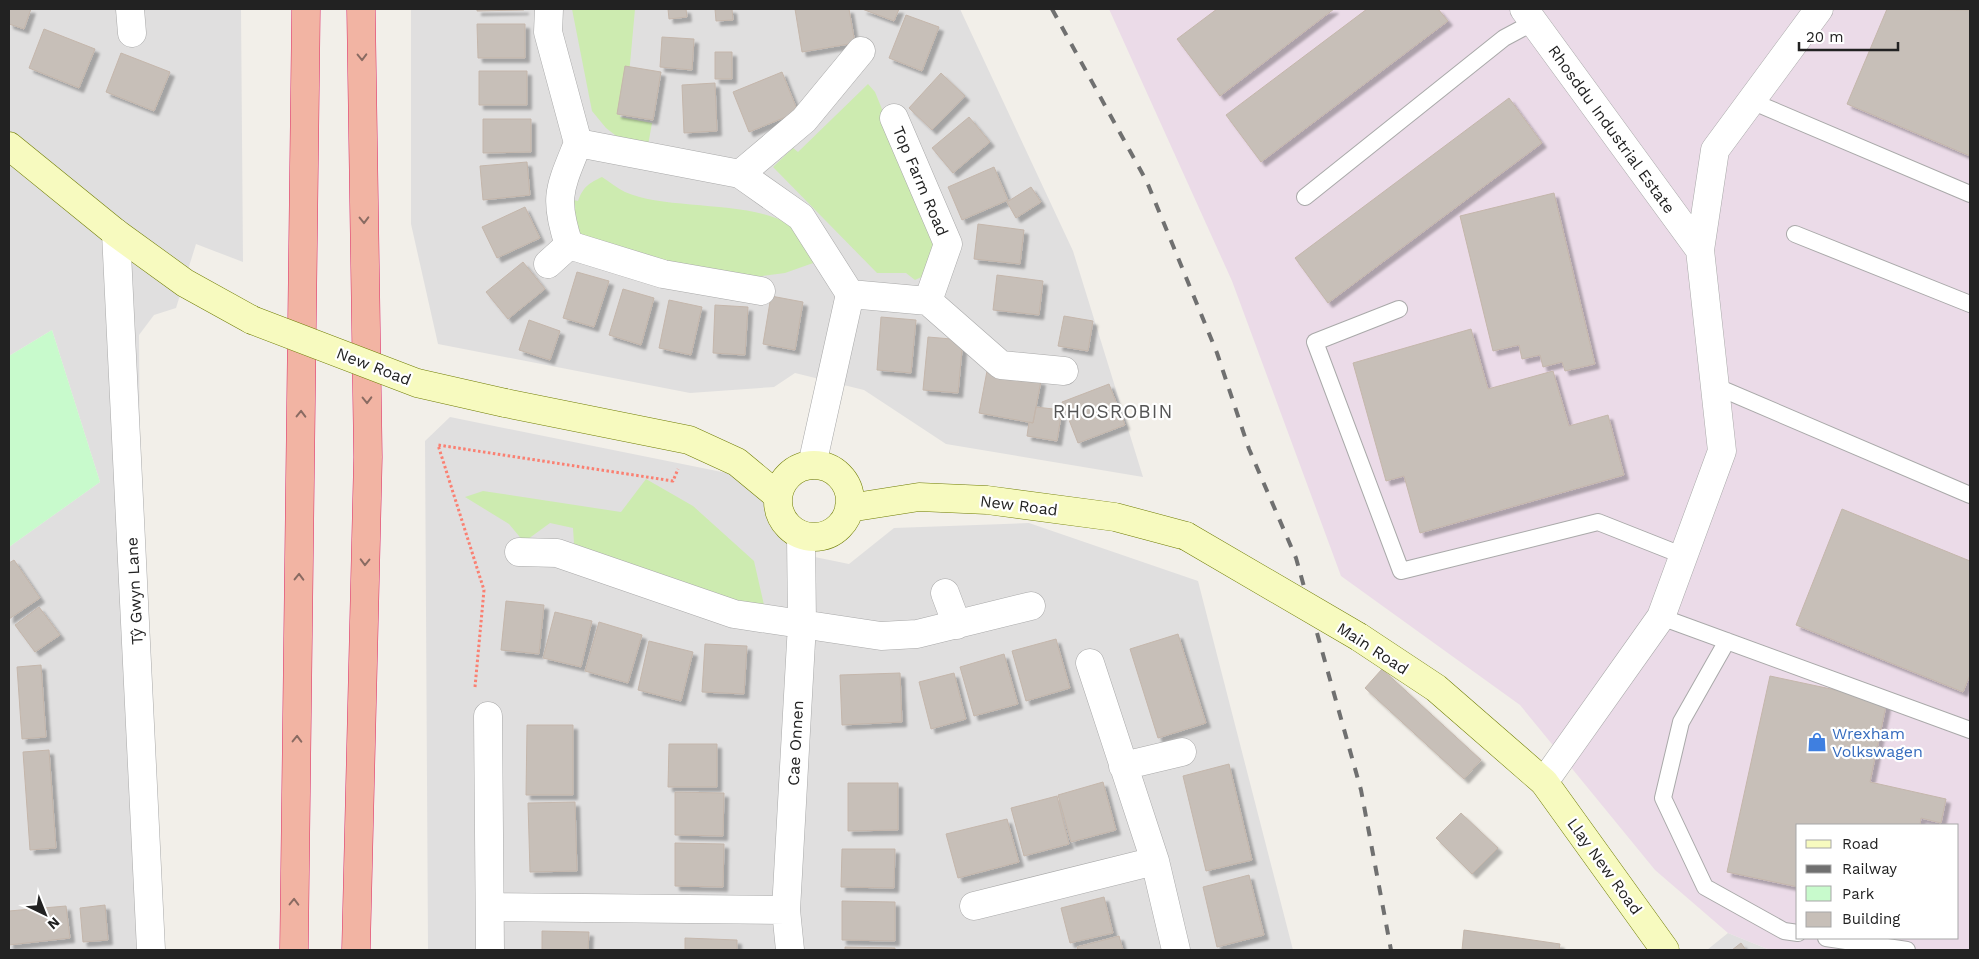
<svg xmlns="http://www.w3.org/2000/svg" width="1979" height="959" font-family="'Work Sans',sans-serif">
  <defs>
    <filter id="shadow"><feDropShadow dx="4.5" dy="4.5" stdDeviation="1" flood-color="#0004"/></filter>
  </defs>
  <rect width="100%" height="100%" fill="#f2efe9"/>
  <path fill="#e0dfdf" d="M 9,9 L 241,9 L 243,262 L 196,244 L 176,308 L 154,315 L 139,335 L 140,488 L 161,950 L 9,950 L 9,547 L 100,482 L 52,330 L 9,356 Z
    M 411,9 L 960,9 L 1073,251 L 1143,477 L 946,444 L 864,390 L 795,373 L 774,387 L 690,393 L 438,344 L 411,224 Z
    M 450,417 L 766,481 L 805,555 L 849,564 L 894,528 L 1029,523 L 1198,581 L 1293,950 L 428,950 L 425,441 Z
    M 1728,933 L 1770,950 L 1707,950 Z"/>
  <path fill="#ebdbe8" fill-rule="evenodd" d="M 1109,9 L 1970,9 L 1970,950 L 1770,950 L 1728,933 L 1655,870 L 1520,705 L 1341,576 L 1232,281 ZM 1798,825 L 1958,825 L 1958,938 L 1798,938 Z"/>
  <path fill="#cdebb0" d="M 572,9 L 635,9 L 630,64 L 620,117 L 652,123 L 647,151 L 624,142 L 606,128 L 592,111 Z
    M 868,84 L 875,92 L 936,241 L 926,275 L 915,280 L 906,273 L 877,273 L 773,167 L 793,148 L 798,152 Z
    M 602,177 C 610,182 617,188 625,192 C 669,212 767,198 798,232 C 806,240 811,253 816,262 L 785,273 L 748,278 L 679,268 L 579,234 L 569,199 L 578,201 C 583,187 589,183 602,177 Z
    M 646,479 L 693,506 L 754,561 L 764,605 L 709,596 L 574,544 L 573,528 L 550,523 L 524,542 L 509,524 L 465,497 L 483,491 L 621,512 Z"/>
  <path fill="#c8facc" d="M 52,330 L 100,482 L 9,547 L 9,356 Z"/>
  <path fill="#c7bfb8" stroke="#c4b6ab" filter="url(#shadow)" d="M 9,9 L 31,9 L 24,29 L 9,24 Z
    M 477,9 L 524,9 L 524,10 L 477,11 Z
    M 668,9 L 686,9 L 687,17 L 669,19 Z
    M 715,9 L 732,9 L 733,20 L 716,21 Z
    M 795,9 L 849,9 L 855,43 L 802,52 Z
    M 862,9 L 899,9 L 894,21 Z
    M 1217,9 L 1334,9 L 1220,96 L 1177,39 Z
    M 1367,9 L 1438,9 L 1448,21 L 1261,162 L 1226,115 Z
    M 1887,9 L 1970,10 L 1970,156 L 1847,104 Z
    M 906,15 L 939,27 L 922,71 L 889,58 Z
    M 477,24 L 525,24 L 525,58 L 478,58 Z
    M 44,29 L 95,49 L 79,88 L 29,68 Z
    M 662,37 L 694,39 L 692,70 L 660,67 Z
    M 715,52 L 732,52 L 732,79 L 715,79 Z
    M 121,53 L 170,72 L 154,111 L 106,92 Z
    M 625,66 L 661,72 L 653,120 L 617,114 Z
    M 479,71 L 527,71 L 527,105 L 479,105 Z
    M 782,72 L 798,112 L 749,132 L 733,92 Z
    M 941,73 L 965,96 L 932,130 L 909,108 Z
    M 715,83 L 717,131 L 684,133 L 682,85 Z
    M 1509,98 L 1542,143 L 1328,303 L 1295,258 Z
    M 969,117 L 990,142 L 953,173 L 932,148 Z
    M 483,119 L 531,119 L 531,152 L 483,153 Z
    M 527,162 L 530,195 L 483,200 L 480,166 Z
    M 994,167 L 1008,200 L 962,220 L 948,187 Z
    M 1031,187 L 1041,202 L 1016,218 L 1007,202 Z
    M 1554,193 L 1595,364 L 1565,371 L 1562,362 L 1543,367 L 1540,355 L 1522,359 L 1519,345 L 1493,351 L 1460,216 Z
    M 525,207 L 540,238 L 497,258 L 482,227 Z
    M 978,224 L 1024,230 L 1020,264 L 974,259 Z
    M 523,262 L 545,289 L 508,319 L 486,292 Z
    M 577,272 L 609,281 L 594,327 L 563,318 Z
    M 997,275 L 1043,281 L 1039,315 L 993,310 Z
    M 623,289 L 654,298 L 641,345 L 609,335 Z
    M 771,296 L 803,302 L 795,350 L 763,344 Z
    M 669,300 L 702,307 L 691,355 L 659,348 Z
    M 715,305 L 748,307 L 745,355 L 713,353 Z
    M 1064,316 L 1093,321 L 1088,351 L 1058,346 Z
    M 881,317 L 916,320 L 911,373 L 877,370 Z
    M 529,320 L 560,331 L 550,360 L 519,350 Z
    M 1471,329 L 1488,389 L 1553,371 L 1569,426 L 1608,415 L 1624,475 L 1420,533 L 1404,476 L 1386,481 L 1353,363 Z
    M 928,337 L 963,340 L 958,393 L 923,390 Z
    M 987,371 L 1041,381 L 1033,423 L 979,413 Z
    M 1109,384 L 1125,425 L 1078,443 L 1062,402 Z
    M 1036,407 L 1062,410 L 1057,441 L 1027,436 L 1029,422 L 1033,423 Z
    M 1842,509 L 1970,561 L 1970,675 L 1963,692 L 1796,625 Z
    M 14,560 L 40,598 L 9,619 L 9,563 Z
    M 506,601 L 544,605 L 539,654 L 501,650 Z
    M 39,607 L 60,635 L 35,652 L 15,625 Z
    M 555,612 L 592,621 L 581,667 L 543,658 Z
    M 599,622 L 642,635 L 628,683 L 585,671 Z
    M 1178,634 L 1206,723 L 1158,738 L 1130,649 Z
    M 1056,639 L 1070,688 L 1026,701 L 1012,651 Z
    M 649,641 L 693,652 L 681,701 L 638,690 Z
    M 705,644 L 747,646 L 744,694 L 702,692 Z
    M 1004,654 L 1018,704 L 974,716 L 960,667 Z
    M 41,665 L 46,737 L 22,739 L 17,667 Z
    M 1382,669 L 1481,760 L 1464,779 L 1365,688 Z
    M 900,673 L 902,722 L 842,725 L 840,675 Z
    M 954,673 L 966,719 L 931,729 L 919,682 Z
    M 1770,676 L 1887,701 L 1870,782 L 1946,799 L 1941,823 L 1921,818 L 1920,825 L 1798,825 L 1798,887 L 1727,872 Z
    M 527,725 L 573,725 L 573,795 L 526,795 Z
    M 669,744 L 717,744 L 717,787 L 668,787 Z
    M 49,750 L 56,848 L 30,850 L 23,752 Z
    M 1229,764 L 1252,860 L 1206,871 L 1183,776 Z
    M 1103,782 L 1116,830 L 1071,842 L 1058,795 Z
    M 848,783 L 898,783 L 898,830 L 848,831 Z
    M 675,792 L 724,793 L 723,836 L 675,835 Z
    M 1057,796 L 1069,844 L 1024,856 L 1011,808 Z
    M 575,802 L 577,871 L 530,872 L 528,803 Z
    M 1461,813 L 1498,848 L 1472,874 L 1436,838 Z
    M 1007,819 L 1019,862 L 958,878 L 946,834 Z
    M 675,843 L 724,844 L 723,887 L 675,886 Z
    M 842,849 L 895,849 L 894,888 L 841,887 Z
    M 1249,875 L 1264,935 L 1217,947 L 1203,887 Z
    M 1104,897 L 1113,933 L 1070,943 L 1061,908 Z
    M 842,901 L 895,902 L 895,941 L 842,940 Z
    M 105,905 L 108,940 L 83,942 L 80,908 Z
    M 66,906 L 70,938 L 9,945 L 9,911 Z
    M 1464,930 L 1560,944 L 1559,950 L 1462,950 Z
    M 542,931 L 589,932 L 588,950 L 542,950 Z
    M 1119,936 L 1123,950 L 1078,950 L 1077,947 Z
    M 685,938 L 737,940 L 737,950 L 685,950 Z
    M 1741,943 L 1746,950 L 1732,950 Z
    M 845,947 L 895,948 L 895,950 L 845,950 Z"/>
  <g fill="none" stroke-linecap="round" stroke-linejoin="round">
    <defs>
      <path id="service" d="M 1751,101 L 1970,194
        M 1305,197 L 1504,38 L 1534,22
        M 1795,234 L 1970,304
        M 1399,309 L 1315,342 L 1401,571 L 1598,522 L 1684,556
        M 1715,386 L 1970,495
        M 1661,617 L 1970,730
        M 1727,641 L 1681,722 L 1663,798 L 1705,887 L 1784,931 L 1798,933
        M 1826,938 L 1907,950"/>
      <path id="minor" d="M 130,9 L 132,33
        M 549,9 L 548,32 L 578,143 L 740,174 L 801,217 L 850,294 L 812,465
        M 1524,9 L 1700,250
        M 894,118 L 948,244 L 928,301
        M 578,143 C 560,188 553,197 569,245 L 663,274 L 761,291
        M 740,174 L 804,120 L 861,51
        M 548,264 L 569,245
        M 850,294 L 928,301 L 1001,365 L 1064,371
        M 519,552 L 557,553 L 734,614 L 881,636 L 917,634 L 1031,606
        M 945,593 L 957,625
        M 1090,663 L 1155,861 L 1176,950
        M 488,716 L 490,950
        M 1123,766 L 1182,752
        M 1544,782 L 1661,617 L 1722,451 L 1700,250 L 1715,150 L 1819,9
        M 974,906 L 1155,861
        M 490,907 L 786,910
        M 790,950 L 786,910 L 802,624 L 801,535"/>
      <path id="tertiary" d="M 116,233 L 151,950"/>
      <path id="secondary" d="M 9,146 L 116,233 L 185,283 L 252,320
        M 505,403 L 689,440 L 737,462 L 778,496
        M778 501a36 36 0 1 1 72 0a36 36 0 1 1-72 0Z
        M 849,508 L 919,497 L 987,500 L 1115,517 L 1186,536
        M 1359,637 L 1436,688 L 1544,782 L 1665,950"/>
      <path id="trunk" d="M 294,950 L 306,9
        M 356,950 L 368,457 L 361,9"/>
    </defs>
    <use href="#service" stroke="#a9a9a9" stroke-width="18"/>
    <use href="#minor" stroke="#a9a9a9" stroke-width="29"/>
    <use href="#tertiary" stroke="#a9a9a9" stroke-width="29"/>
    <use href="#secondary" stroke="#707d05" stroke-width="29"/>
    <use href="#trunk" stroke="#dc2a67" stroke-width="29"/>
    <path stroke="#fa8072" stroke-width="3" stroke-dasharray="2.5 2.5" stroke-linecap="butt" d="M 475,687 L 484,590 L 438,445 L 673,481 L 678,469"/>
    <use href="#service" stroke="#fff" stroke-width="16"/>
    <use href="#minor" stroke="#fff" stroke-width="28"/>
    <use href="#tertiary" stroke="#fff" stroke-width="28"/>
    <use href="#secondary" stroke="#f7fabf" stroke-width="28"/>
    <use href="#trunk" stroke="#f2b4a3" stroke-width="28"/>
    <path stroke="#707070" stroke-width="4" stroke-dasharray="10 10" stroke-linecap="butt" d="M 1052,9 L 1147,182 L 1217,353 L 1249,449 L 1296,558 L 1361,790 L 1391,950"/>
    <defs>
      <path id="secondary-bridge" d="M 252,320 L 417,383 L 505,403
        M 1186,536 L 1359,637"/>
    </defs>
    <use href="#secondary-bridge" stroke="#707d05" stroke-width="29" stroke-linecap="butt"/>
    <use href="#secondary-bridge" stroke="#f7fabf" stroke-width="28"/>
  </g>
  <defs><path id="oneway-chevron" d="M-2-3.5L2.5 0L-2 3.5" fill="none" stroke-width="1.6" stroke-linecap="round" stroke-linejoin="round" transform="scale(1.25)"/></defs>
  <g stroke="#8a6b62">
    <use href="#oneway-chevron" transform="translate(362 57) rotate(89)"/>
    <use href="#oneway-chevron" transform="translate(364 220) rotate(89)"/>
    <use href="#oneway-chevron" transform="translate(367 400) rotate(89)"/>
    <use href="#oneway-chevron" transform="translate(301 414) rotate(-89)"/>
    <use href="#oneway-chevron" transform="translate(365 562) rotate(91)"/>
    <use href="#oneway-chevron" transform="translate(299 577) rotate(-89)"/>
    <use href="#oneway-chevron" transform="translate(297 739) rotate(-89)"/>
    <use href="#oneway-chevron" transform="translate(294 902) rotate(-89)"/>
  </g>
  <defs>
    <symbol id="shop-bare" viewBox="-9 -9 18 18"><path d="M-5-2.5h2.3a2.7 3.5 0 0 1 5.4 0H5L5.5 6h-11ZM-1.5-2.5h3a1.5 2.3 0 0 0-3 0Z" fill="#3f7fe0" stroke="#fff" stroke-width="2.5" paint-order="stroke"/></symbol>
  </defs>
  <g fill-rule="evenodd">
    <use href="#shop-bare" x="1803" y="728" width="28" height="28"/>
  </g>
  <g text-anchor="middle" stroke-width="4.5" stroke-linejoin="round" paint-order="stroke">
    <g font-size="16" fill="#222" stroke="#fff">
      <text transform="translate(1612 129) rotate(54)" y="6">Rhosddu Industrial Estate</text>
      <text transform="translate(921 181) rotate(67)" y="6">Top Farm Road</text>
      <text transform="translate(374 366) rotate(21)" y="6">New Road</text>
      <text transform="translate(1019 505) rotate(7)" y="6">New Road</text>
      <text transform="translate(134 591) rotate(-93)" y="6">Tŷ Gwyn Lane</text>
      <text transform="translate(1373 648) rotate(33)" y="6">Main Road</text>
      <text transform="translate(795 743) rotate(-87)" y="6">Cae Onnen</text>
      <text transform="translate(1605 866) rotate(54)" y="6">Llay New Road</text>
    </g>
    <g font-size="16" fill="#366cbe" stroke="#fff" text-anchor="start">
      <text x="1832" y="739">Wrexham<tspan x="1832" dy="18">Volkswagen</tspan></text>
    </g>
    <g font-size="19" letter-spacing="1" fill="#555" stroke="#fff">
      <text x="1113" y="418">RHOSROBIN</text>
    </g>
  </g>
  <rect width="1979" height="959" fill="none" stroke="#222222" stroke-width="20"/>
  <rect x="1796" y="824" width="162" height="115" fill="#ffffff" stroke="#a7a7a7"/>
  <rect x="1806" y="840" width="25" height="8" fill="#f7fabf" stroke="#a7a7a7"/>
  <text x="1842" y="849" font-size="15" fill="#222222">Road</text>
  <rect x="1806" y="865" width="25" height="8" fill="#707070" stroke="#a7a7a7"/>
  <text x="1842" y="874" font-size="15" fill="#222222">Railway</text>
  <rect x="1806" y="886" width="25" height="15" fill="#c8facc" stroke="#a7a7a7"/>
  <text x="1842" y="899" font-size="15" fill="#222222">Park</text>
  <rect x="1806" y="912" width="25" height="15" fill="#c7bfb8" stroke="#a7a7a7"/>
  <text x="1842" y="924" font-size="15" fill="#222222">Building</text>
  <g transform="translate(45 914) rotate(137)" stroke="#ffffff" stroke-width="4" paint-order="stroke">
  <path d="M0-4L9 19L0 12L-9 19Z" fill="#222222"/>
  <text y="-8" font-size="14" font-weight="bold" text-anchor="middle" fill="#222222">N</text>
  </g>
  <path d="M1799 42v8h99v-8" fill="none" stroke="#222222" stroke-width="2.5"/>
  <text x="1806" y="42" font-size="15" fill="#222222" stroke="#ffffff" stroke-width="4" paint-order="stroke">20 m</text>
</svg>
